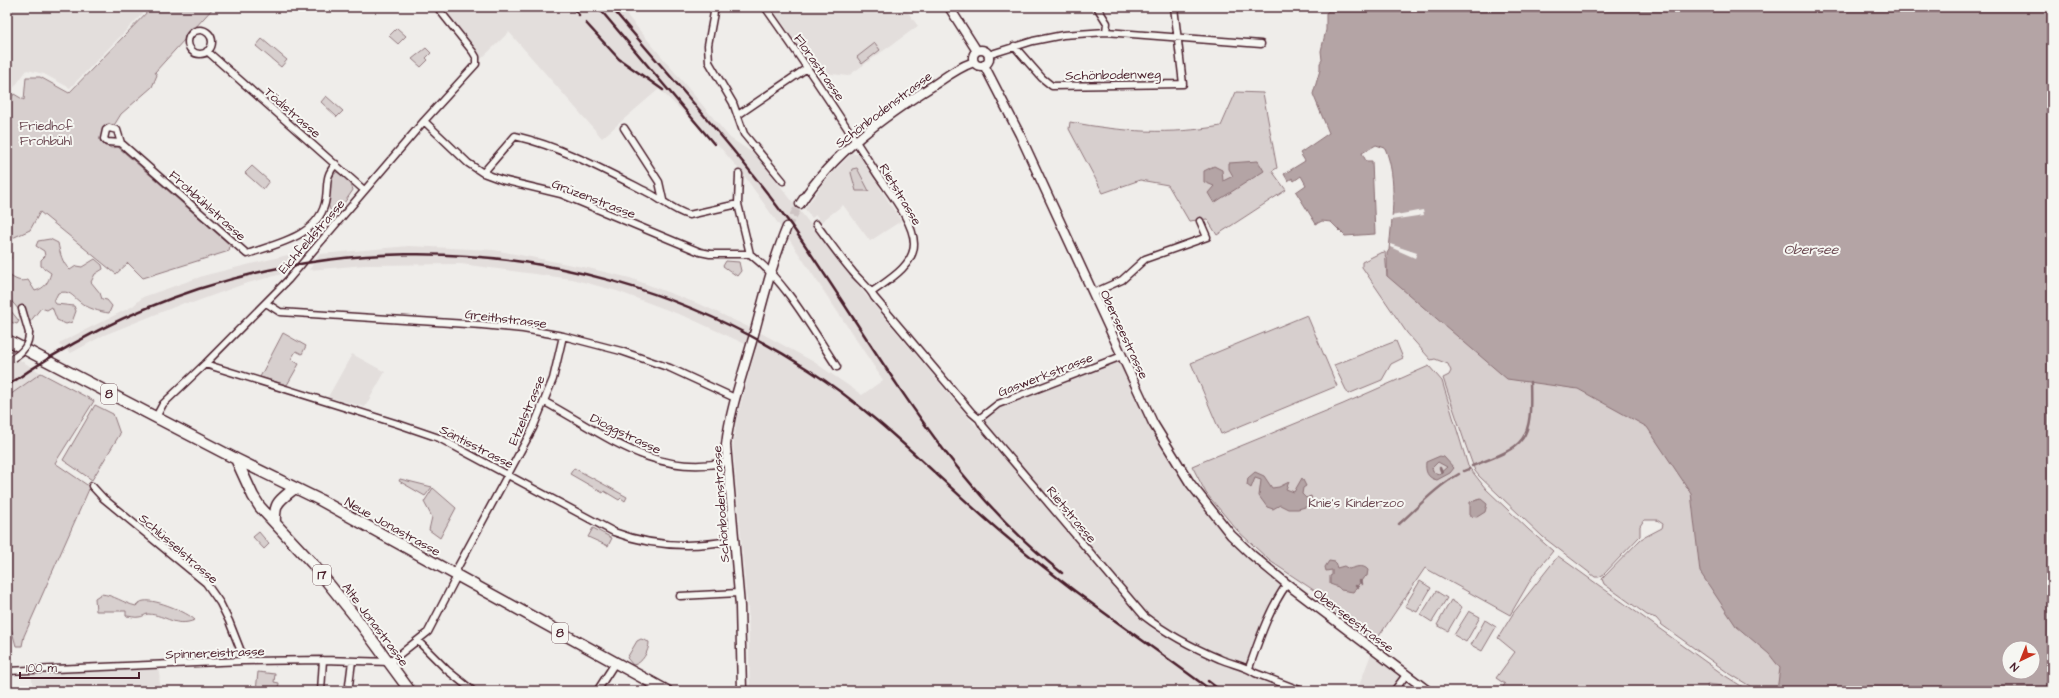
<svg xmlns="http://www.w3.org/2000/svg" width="2059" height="698" font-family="'Architects Daughter',sans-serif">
  <rect width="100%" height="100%" fill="#efedea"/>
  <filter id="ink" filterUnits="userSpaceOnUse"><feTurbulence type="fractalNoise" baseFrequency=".025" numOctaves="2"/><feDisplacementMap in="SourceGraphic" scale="8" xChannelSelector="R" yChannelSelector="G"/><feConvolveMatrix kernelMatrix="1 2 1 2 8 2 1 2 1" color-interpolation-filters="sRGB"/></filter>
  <g filter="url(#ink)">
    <path fill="#e3dedc" d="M 7,7 L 149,7 L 70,88 L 44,74 L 27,70 L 7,97 Z
      M 437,7 L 620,7 L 730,138 L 756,155 L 873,304 L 970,419 L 1100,567 L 1137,613 L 1153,629 L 1173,639 L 1175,636 L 1144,616 L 979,419 L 990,408 L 1122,356 L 1153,423 L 1216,517 L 1287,584 L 1261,635 L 1252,669 L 1308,691 L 750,691 L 748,606 L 746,595 L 733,447 L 737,417 L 756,349 L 689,318 L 617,291 L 572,279 L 461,264 L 365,265 L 309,270 L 320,254 L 409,246 L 494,250 L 588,268 L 630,278 L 704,306 L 761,333 L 814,362 L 862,395 L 883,380 L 789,239 L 743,174 L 719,146 L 659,89 L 602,138 L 509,32 L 476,64 L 476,57 Z
      M 771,7 L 904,7 L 918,26 L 848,76 L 817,72 Z
      M 852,153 L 859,155 L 901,221 L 870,241 L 843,205 L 821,222 L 816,215 L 812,218 L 805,209 L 824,182 Z
      M 296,253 L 296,258 L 282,274 L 244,284 L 192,303 L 184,303 L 104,335 L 71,353 L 59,345 L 61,342 L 133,306 L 143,297 L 206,275 Z
      M 7,352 L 41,373 L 7,397 Z
      M 352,354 L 385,372 L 365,407 L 328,397 Z
      M 1371,654 L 1405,680 L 1397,691 L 1357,691 Z
      M 159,665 L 160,691 L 33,691 L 31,670 Z"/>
    <path fill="#d7cfce" stroke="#90777c" d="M 152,7 L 214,7 L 155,72 L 157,75 L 152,87 L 121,114 L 113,127 L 105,126 L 101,142 L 111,148 L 118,147 L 230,245 L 229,251 L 143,278 L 128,263 L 116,274 L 40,212 L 30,230 L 8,240 L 11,258 L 7,266 L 7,104 L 14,94 L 24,100 L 26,77 L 40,77 L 69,93 Z
      M 397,28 L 406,36 L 398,44 L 389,36 Z
      M 262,39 L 287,60 L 281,67 L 256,46 Z
      M 875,43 L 880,50 L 862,64 L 857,57 Z
      M 426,48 L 431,53 L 426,58 L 428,60 L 421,67 L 412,59 Z
      M 1236,92 L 1263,93 L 1277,168 L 1272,171 L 1286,190 L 1217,235 L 1207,219 L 1189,221 L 1168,185 L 1140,180 L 1103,193 L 1069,129 L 1070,122 C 1122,132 1170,135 1221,126 Z
      M 326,96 L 343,111 L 337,117 L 321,102 Z
      M 252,166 L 269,181 L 263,189 L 245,173 Z
      M 857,168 L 869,191 L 856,191 L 851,173 L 852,169 Z
      M 337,172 L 350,181 L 353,190 L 340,209 L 331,211 C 325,203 328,177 337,172 Z
      M 50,239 L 58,243 C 60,253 62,263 70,270 L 76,266 L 82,267 L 95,259 L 102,265 L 103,269 L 95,274 L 91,282 L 100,293 L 102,299 L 107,300 L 112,306 L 109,313 C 100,312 87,308 80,302 C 71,295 70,290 58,293 L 54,301 L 56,304 L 74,306 L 76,311 L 72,322 L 66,324 L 57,320 L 52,307 L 47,310 L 41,308 L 29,323 L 21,318 L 20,311 L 7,296 L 7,266 L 9,275 C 16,280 20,282 28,280 L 35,291 C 45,288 48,283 51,273 L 41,266 L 41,260 L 45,256 L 44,251 L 36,246 L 38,241 Z
      M 1385,252 L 1387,276 L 1568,308 L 1832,691 L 1758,691 L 1727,672 L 1662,625 L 1656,618 L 1647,615 L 1604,584 L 1602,579 L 1641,539 L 1662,528 L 1663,524 L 1657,520 L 1644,520 L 1640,526 L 1640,536 L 1604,574 L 1599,577 L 1595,577 L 1543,537 L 1479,476 L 1475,471 L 1466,446 L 1443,378 L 1449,375 L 1451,371 L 1448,364 L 1435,359 L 1431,360 L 1407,333 L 1362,267 L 1362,262 L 1380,253 Z
      M 726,261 L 739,262 L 741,271 L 737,276 L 723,266 Z
      M 7,306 L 19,321 L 17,324 L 7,321 Z
      M 1307,315 L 1337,386 L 1221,434 L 1191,363 Z
      M 283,333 L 306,346 L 302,354 L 296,351 L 291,359 L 299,364 L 287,385 L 260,377 Z
      M 1396,341 L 1403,358 L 1391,364 L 1382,380 L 1348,394 L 1334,365 Z
      M 1429,366 L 1442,381 L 1468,466 L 1486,489 L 1529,530 L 1553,551 L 1534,574 L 1510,615 L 1425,568 L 1375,642 L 1320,599 L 1315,591 L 1270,561 L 1237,530 L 1206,493 L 1192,466 L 1343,404 Z
      M 41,373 L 94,401 L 55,463 L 90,487 L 24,636 L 22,646 L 16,646 L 7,613 L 7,397 Z
      M 95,405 L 113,414 L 120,434 L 92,480 L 63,460 Z
      M 574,468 L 627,497 L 625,501 L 621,498 L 619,500 L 604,491 L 603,493 L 570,474 Z
      M 400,479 L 432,487 L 425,496 L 399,481 Z
      M 433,488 L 456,508 L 440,538 L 429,530 L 432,517 L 424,502 Z
      M 593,528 L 612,538 L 608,546 L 588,537 Z
      M 259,532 L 269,544 L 264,549 L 253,537 Z
      M 1558,556 L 1724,675 L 1749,691 L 1730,691 L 1730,687 L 1707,684 L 1708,691 L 1500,691 L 1505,684 L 1496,678 L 1515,652 L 1498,638 L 1514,612 Z
      M 1420,581 L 1431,588 L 1417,612 L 1405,606 Z
      M 1436,591 L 1447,598 L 1432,622 L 1421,615 Z
      M 101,594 C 114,595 123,603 136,606 C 138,604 141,601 144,601 C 156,599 187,612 195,620 C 175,628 167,615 148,614 C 145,614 143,617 139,617 C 135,618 130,616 126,616 L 126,611 L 96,611 L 95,598 Z
      M 1451,600 L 1462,607 L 1448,631 L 1437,625 Z
      M 1469,611 L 1480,617 L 1466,642 L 1454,635 Z
      M 1485,620 L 1496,627 L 1482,651 L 1471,645 Z
      M 641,639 L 649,642 C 649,651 642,664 633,665 L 627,658 L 637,641 Z
      M 258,672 L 275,674 L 274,682 L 279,683 L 278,691 L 256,691 Z"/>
    <path fill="#b4a4a5" stroke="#8a6f74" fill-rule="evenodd" d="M 1334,7 L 2052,7 L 2052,691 L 1777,691 L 1780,668 L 1769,654 L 1736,626 L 1700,572 L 1691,493 L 1647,427 L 1578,389 L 1507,379 L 1387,276 L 1387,253 L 1389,250 C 1392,217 1398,179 1385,148 L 1376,145 L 1362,153 L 1366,161 L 1372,161 L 1375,234 L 1345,236 L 1331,222 L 1322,221 L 1316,224 L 1296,192 L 1306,185 L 1301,176 L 1294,181 L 1292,178 L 1288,181 L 1284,174 L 1305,161 L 1300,153 L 1329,133 L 1313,94 L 1320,70 L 1320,63 L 1322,60 L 1321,51 L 1326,30 L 1326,13 ZM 2009,648 L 2033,648 L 2033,672 L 2009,672 Z
      M 1258,161 L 1264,171 L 1214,203 L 1208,193 L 1214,186 L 1204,182 L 1204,171 L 1214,166 L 1222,170 L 1223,181 L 1233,176 L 1229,169 L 1229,163 Z
      M 1440,456 L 1444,457 L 1454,468 L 1450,473 L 1437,480 C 1427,478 1425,471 1426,462 ZM 1438,462 L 1447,467 L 1439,474 L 1433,472 L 1432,468 Z
      M 1255,472 L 1264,476 L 1272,488 L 1279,487 L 1289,482 L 1286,489 L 1294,492 L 1302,478 L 1306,486 L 1303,488 L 1302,494 L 1306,498 L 1311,496 L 1313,505 L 1298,509 L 1288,509 L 1280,505 L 1273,509 L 1267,507 L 1259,496 L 1261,480 L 1255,478 L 1251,488 L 1247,485 L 1248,478 Z
      M 1481,499 L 1487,504 L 1485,512 L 1477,517 L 1470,516 L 1470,502 Z
      M 1329,561 L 1335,562 L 1337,568 L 1344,566 L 1349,569 C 1356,567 1363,564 1368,570 L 1367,576 L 1364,577 L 1353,592 L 1341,590 L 1338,587 L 1330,584 L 1330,576 L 1332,575 L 1332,570 L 1326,571 L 1325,567 Z"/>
    <path fill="#efedea" d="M 1423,210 L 1424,215 L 1391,220 L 1391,216 Z
      M 1390,244 L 1417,253 L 1415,258 L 1390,247 Z"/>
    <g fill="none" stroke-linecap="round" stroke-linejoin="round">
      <path stroke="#8a6f74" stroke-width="2.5" d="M 1472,466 C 1527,446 1532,441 1530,382
        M 1440,468 L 1442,473
        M 1464,471 L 1469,469
        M 1399,524 C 1419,506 1436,487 1459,474
        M 1360,581 L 1362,584
        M 1356,586 L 1358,587"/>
      <path stroke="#cec4c4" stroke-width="8" stroke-dasharray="8 4" stroke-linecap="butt" d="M 787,227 L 800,204"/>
      <defs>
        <path id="minor" d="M 715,7 L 708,45 L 709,62 L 733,103 L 744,134 L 783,181
          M 765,7 C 804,62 841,118 877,174 C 889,192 914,222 914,244 C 914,266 887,281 872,292
          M 1097,7 L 1107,23 L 1106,32
          M188 42a12 12 0 1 1 24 0a12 12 0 1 1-24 0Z
          M 1014,46 L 1042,78 L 1052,86 L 1183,84 L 1174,7
          M 207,51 L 364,190
          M 988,55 L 1033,41 L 1063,35 L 1106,32 L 1261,44
          M 738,115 L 807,68
          M 424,121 L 468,163 L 483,173 L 502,180 L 561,194 L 700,252 L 710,254 L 750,254 C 787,283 811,328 837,367
          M 624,128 L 659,182 L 663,200
          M 121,143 L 117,130 L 109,128 L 106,130 L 104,139 L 107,142 L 121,143 L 247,254 C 276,244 321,236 326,198 C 328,184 325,175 336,164
          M 483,173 L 515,136 C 562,147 604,170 647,192 C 661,199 674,211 689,215 L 738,204
          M 739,174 L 738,204 L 750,254
          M 816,224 C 828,240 839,256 852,271 C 858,279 870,288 874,297 L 972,413 L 979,419 L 983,426 L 1144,616 C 1166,633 1194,648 1220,659 C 1231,664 1246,666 1255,673 L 1302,691
          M 1093,293 L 1122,280 L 1145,259 L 1207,237 L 1200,221
          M 266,303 L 280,312 L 482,325 L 523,329 L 563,336 L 621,351 L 670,368 L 735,398
          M 22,309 L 29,333
          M 205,364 L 398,424 L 439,438 L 614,532 C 653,547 693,548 734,540
          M 545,402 C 604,434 655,478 726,462
          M 156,417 L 163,404 L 205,364 L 288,280 L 424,121 L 476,64 L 476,57 L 473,52 L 437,7
          M 979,419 L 998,404 L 1122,356
          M 92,486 L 103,498 L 206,583 L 220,603 L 229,621 L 242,654 L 243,661
          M 454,574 L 533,428 L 553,379 L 563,336
          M 680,596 L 739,593
          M 418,641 L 447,670 L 473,691
          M 1249,668 C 1259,640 1269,609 1287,584
          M 7,671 L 243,661 L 323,660 L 390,662 L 428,632 L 457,576
          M 349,685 L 352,661
          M 321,691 L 323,660
          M 597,691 L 615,663
          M 1394,691 L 1406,675"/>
        <path id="tertiary" d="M 949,7 L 977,51
          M973 58a8 8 0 1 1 16 0a8 8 0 1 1-16 0Z
          M 984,65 L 1020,135 L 1153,423 L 1190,483 L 1231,535 L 1252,555 L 1287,584 L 1428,691
          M 800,204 C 833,153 884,116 934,85 C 947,76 959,67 974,62
          M 742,691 L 740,606 L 726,445 C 730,409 743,373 753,338 C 763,301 772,263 787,227"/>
        <path id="primary" d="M 7,340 L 236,459 L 320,500 L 667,691
          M 236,459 L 253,496 L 260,507 L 312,563 L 357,619 L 410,691
          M 275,523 C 274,502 279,501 295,488"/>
      </defs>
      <use href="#minor" stroke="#4a1f2b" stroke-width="9"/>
      <use href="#tertiary" stroke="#4a1f2b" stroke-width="11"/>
      <use href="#primary" stroke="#4a1f2b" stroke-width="13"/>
      <use href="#minor" stroke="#f6f6f2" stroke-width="6"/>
      <use href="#tertiary" stroke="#f6f6f2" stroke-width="8"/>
      <use href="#primary" stroke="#f6f6f2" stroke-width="10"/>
      <path stroke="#4a1f2b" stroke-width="2.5" d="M 572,7 L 579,15
        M 598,7 L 714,144
        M 611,7 C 673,81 740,153 796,232 C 878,350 947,483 1062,573
        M 586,23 L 619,59 L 663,90
        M 7,386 C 245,215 564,211 809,370 C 881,416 938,479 1003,534 C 1069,590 1142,639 1212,691
        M 1208,681 L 1221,691"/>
      <defs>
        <path id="minor-bridge" d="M 13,358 C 23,352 29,345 29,333"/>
      </defs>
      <use href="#minor-bridge" stroke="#4a1f2b" stroke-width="9" stroke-linecap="butt"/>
      <use href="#minor-bridge" stroke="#f6f6f2" stroke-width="6"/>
    </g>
  </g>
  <g text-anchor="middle" stroke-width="4" stroke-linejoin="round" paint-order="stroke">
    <g fill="#f6f6f2" stroke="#7e6067" stroke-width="1">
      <rect x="101" y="384" width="16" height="20" rx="3"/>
      <rect x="313" y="565" width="18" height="20" rx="3"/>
      <rect x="552" y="623" width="16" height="20" rx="3"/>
    </g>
    <g font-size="12" font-weight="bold" fill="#4a1f2b">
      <text x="109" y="398">8</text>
      <text x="322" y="579">17</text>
      <text x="560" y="637">8</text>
    </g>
    <g font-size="13" fill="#4a1f2b" stroke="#f6f6f2">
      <text transform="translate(820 67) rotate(55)" y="5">Florastrasse</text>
      <text transform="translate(1113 74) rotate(-1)" y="5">Schönbodenweg</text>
      <text transform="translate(883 109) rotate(-37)" y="5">Schönbodenstrasse</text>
      <text transform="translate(293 112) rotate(41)" y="5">Tödistrasse</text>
      <text transform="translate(901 194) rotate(59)" y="5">Rietstrasse</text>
      <text transform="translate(594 198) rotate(21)" y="5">Grüzenstrasse</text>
      <text transform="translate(208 205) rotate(42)" y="5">Frohbühlstrasse</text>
      <text transform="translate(311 236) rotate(-49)" y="5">Eichfeldstrasse</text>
      <text transform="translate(506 318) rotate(7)" y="5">Greithstrasse</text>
      <text transform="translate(1125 334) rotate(65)" y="5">Oberseestrasse</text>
      <text transform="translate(1045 374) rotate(-21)" y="5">Gaswerkstrasse</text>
      <text transform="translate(526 410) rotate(-67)" y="5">Etzelstrasse</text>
      <text transform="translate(626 433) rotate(26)" y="5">Dioggstrasse</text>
      <text transform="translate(477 446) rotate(27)" y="5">Säntisstrasse</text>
      <text transform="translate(720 504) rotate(-94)" y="5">Schönbodenstrasse</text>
      <text transform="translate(1072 514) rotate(50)" y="5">Rietstrasse</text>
      <text transform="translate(393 526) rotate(29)" y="5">Neue Jonastrasse</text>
      <text transform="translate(179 548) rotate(41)" y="5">Schlüsselstrasse</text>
      <text transform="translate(1354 620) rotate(37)" y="5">Oberseestrasse</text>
      <text transform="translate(376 624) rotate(53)" y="5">Alte Jonastrasse</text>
      <text transform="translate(215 652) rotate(-2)" y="5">Spinnereistrasse</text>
    </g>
    <g font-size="13" fill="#6d4b54" stroke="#f6f6f2">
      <text x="46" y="130">Friedhof<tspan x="46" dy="15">Frohbühl</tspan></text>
      <text x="1356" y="507">Knie's Kinderzoo</text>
    </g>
    <g font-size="14" font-style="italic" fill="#6f4e56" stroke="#f6f6f2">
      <text x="1811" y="254">Obersee</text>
    </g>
  </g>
  <rect width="2059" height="698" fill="none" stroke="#f6f6f2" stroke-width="24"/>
  <rect x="12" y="12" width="2035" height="674" fill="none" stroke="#4a1f2b" stroke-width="1.5" filter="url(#ink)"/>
  <g transform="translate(2021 660) rotate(223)"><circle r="19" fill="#f6f6f2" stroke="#b1a0a2"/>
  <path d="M0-3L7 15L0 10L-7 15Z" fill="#c8321e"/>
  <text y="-6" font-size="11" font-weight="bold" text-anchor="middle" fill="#4a1f2b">N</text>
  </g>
  <path d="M20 672v6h119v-6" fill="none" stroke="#4a1f2b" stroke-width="2"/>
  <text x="26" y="672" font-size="12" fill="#4a1f2b" stroke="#f6f6f2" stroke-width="3" paint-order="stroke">100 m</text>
</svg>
